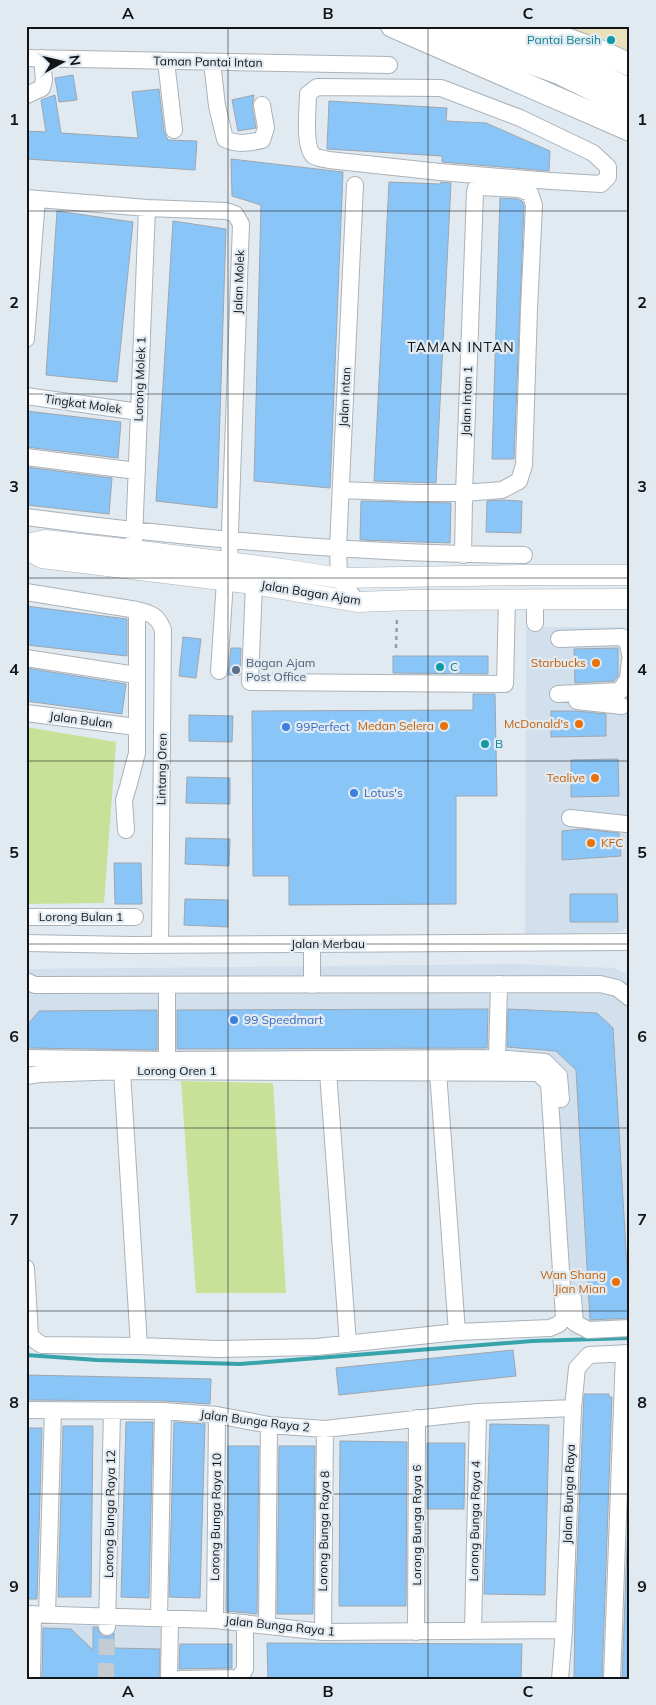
<svg xmlns="http://www.w3.org/2000/svg" width="656" height="1705" font-family="Mulish,sans-serif">
  <rect width="100%" height="100%" fill="#e2eaf1"/>
  <path fill="#d2e0ed" d="M 526,627 L 624,627 L 630,642 L 630,925 L 621,932 L 525,934 Z
    M 517,964 L 613,968 L 630,975 L 630,1333 L 570,1336 L 552,1080 L 26,1065 L 26,969 Z
    M 27,1625 L 165,1626 L 164,1679 L 26,1679 Z"/>
  <path fill="#c8e199" d="M 26,727 L 116,742 L 104,903 L 26,904 Z
    M 181,1081 L 273,1083 L 286,1293 L 196,1293 Z"/>
  <path fill="#e9dfba" d="M 557,26 L 630,26 L 630,53 Z"/>
  <g fill="none" stroke-linecap="round" stroke-linejoin="round">
    <path stroke="#38a3aa" stroke-width="4" d="M 26,1355 L 97,1360 L 240,1364 L 532,1341 L 630,1338"/>
  </g>
  <path fill="#8ac5f8" stroke="#9ea6ad" d="M 73,75 L 77,100 L 59,102 L 55,78 Z
    M 159,89 L 164,131 L 168,140 L 197,141 L 195,170 L 26,159 L 26,131 L 46,132 L 41,100 L 55,95 L 61,133 L 138,138 L 132,92 Z
    M 254,95 L 252,106 L 256,128 L 238,131 L 232,100 Z
    M 329,101 L 447,108 L 446,121 L 486,123 L 550,151 L 549,171 L 442,162 L 442,156 L 327,149 Z
    M 231,159 L 343,172 L 330,488 L 254,481 L 261,205 L 232,196 Z
    M 389,182 L 440,184 L 441,182 L 451,183 L 436,483 L 374,481 Z
    M 500,198 L 517,199 L 522,201 L 524,206 L 514,459 L 492,459 Z
    M 57,211 L 133,222 L 117,382 L 46,375 Z
    M 173,221 L 226,229 L 217,508 L 156,501 Z
    M 26,411 L 121,422 L 118,458 L 26,447 Z
    M 26,467 L 112,478 L 109,514 L 26,505 Z
    M 502,500 L 522,501 L 521,533 L 486,532 L 487,501 Z
    M 361,501 L 451,503 L 450,543 L 360,540 Z
    M 26,606 L 127,619 L 127,656 L 26,645 Z
    M 183,637 L 201,639 L 196,678 L 179,676 Z
    M 231,648 L 241,648 L 240,675 L 228,675 Z
    M 618,648 L 618,676 L 614,681 L 575,683 L 574,649 Z
    M 393,656 L 488,656 L 488,674 L 393,673 Z
    M 26,668 L 126,684 L 122,714 L 26,701 Z
    M 473,694 L 495,694 L 497,796 L 456,796 L 456,904 L 289,905 L 289,876 L 253,876 L 252,711 L 473,710 Z
    M 551,711 L 576,711 L 606,714 L 606,736 L 551,737 Z
    M 189,715 L 233,716 L 232,742 L 189,741 Z
    M 618,759 L 619,796 L 571,797 L 571,760 Z
    M 187,777 L 230,778 L 230,804 L 186,803 Z
    M 583,829 L 619,833 L 621,856 L 562,860 L 562,831 Z
    M 186,838 L 230,839 L 229,866 L 185,864 Z
    M 114,863 L 141,863 L 142,904 L 115,904 Z
    M 570,894 L 617,894 L 618,922 L 570,922 Z
    M 185,899 L 228,900 L 228,927 L 184,925 Z
    M 488,1009 L 487,1048 L 177,1049 L 177,1010 Z
    M 508,1009 L 597,1013 L 613,1028 L 630,1318 L 590,1320 L 576,1070 L 556,1051 L 507,1047 Z
    M 157,1010 L 157,1050 L 28,1048 L 28,1024 L 39,1011 Z
    M 513,1350 L 516,1376 L 339,1395 L 336,1368 Z
    M 26,1375 L 211,1379 L 210,1404 L 163,1401 L 26,1400 Z
    M 584,1394 L 609,1394 L 609,1397 L 612,1397 L 602,1679 L 574,1679 L 575,1608 Z
    M 126,1422 L 153,1422 L 149,1598 L 121,1597 Z
    M 174,1422 L 205,1424 L 200,1598 L 169,1597 Z
    M 490,1424 L 549,1425 L 545,1595 L 484,1594 Z
    M 63,1426 L 93,1426 L 91,1597 L 58,1597 Z
    M 26,1428 L 42,1428 L 37,1599 L 26,1599 Z
    M 340,1441 L 407,1442 L 406,1606 L 339,1606 Z
    M 427,1443 L 465,1443 L 464,1509 L 427,1509 Z
    M 228,1446 L 259,1446 L 257,1614 L 226,1611 Z
    M 279,1446 L 315,1446 L 313,1614 L 277,1614 Z
    M 630,1469 L 630,1679 L 622,1679 Z
    M 93,1627 L 97,1627 L 99,1632 L 102,1636 L 107,1637 L 114,1633 L 114,1648 L 160,1649 L 159,1679 L 42,1679 L 43,1628 L 71,1629 L 93,1650 Z
    M 267,1643 L 522,1644 L 521,1679 L 268,1679 Z
    M 180,1644 L 232,1644 L 232,1668 L 179,1669 Z"/>
  <g fill="none" stroke-linecap="round" stroke-linejoin="round">
    <path stroke="#c3cad0" stroke-width="16" stroke-dasharray="16 8" stroke-linecap="butt" d="M 106,1679 L 107,1627"/>
    <defs>
      <path id="minor" d="M 26,58 L 389,65
        M 166,61 L 174,130
        M 212,62 L 217,106 L 225,139 C 237,145 249,143 262,140 L 266,128 L 262,105
        M 317,87 L 441,88 L 520,118 L 593,153 L 608,167 L 608,177 L 601,184 L 551,181 L 440,172 L 329,160 C 324,159 317,158 314,156 C 303,147 308,108 308,94 Z
        M 27,95 L 42,88 L 44,80 L 42,58
        M 355,185 L 338,548 L 339,578 L 357,602
        M 26,198 L 147,208 L 226,211 L 235,214 L 241,224 L 229,561
        M 26,339 L 37,199
        M 26,396 L 139,412
        M 26,457 L 137,471
        M 341,490 L 416,493 L 464,493 L 502,490 L 519,481 L 524,465 L 529,309 L 534,205 L 530,193 L 519,189 L 480,187 L 476,188 L 475,192 L 464,493 L 464,500 L 463,555
        M 26,517 C 192,539 358,554 524,555
        M 134,540 L 147,208
        M 254,584 L 250,682 L 505,684 L 507,599
        M 26,592 L 137,610 C 151,613 158,616 163,630 L 160,945
        M 535,623 L 535,600
        M 559,639 L 622,637 L 628,643 L 630,654
        M 26,658 L 136,675
        M 219,671 L 225,581
        M 558,694 L 620,691 L 628,679 L 630,660
        M 577,701 L 622,706
        M 26,713 L 136,727
        M 570,818 L 626,824
        M 126,830 L 124,800 L 128,787 L 137,753 L 137,610
        M 26,917 L 135,917
        M 26,943 L 130,945 L 630,942
        M 26,981 L 35,985 L 600,984 L 617,988 L 630,998
        M 312,985 L 312,944
        M 26,1058 L 167,1060 L 497,1058 L 545,1062 L 559,1076 L 561,1099
        M 497,1058 L 499,984
        M 167,1060 L 167,986
        M 122,1071 L 139,1346
        M 328,1072 L 348,1344
        M 438,1072 L 457,1332
        M 26,1076 L 40,1074 L 122,1071 L 538,1073 L 549,1083 L 564,1318 L 559,1324 L 550,1328 L 457,1332 L 317,1347 L 218,1349 L 139,1346 L 42,1345 L 36,1341 L 30,1335 L 26,1268
        M 573,1298 L 575,1323 L 588,1330 L 630,1328
        M 26,1410 L 163,1411 L 217,1415 L 269,1425 L 325,1429 L 478,1412 L 573,1408
        M 26,1614 L 215,1620 L 323,1632 L 564,1630
        M 47,1615 L 53,1410
        M 159,1618 L 163,1411
        M 215,1620 L 217,1415
        M 267,1626 L 269,1425
        M 107,1627 L 112,1412
        M 473,1631 L 478,1412
        M 323,1632 L 325,1429
        M 416,1632 L 417,1418
        M 32,1679 L 33,1614
        M 169,1679 L 170,1619
        M 180,1679 L 239,1678 L 245,1669 L 245,1623
        M 560,1679 L 564,1630 L 573,1408 L 577,1368 L 589,1355 L 630,1353
        M 612,1679 L 624,1353"/>
      <path id="major" d="M 26,544 L 45,540 L 133,550 L 282,569 L 339,578 L 521,575 L 630,575
        M 26,549 L 42,558 L 254,584 L 357,602 L 413,600 L 630,599"/>
      <path id="highway" d="M 392,26 L 630,130
        M 478,26 L 566,58 L 630,90
        M 530,26 L 600,51 L 630,65
        M 423,31 L 459,37 L 559,73 L 630,108"/>
    </defs>
    <use href="#minor" stroke="#aab2b9" stroke-width="18"/>
    <use href="#major" stroke="#aab2b9" stroke-width="21"/>
    <use href="#highway" stroke="#aab2b9" stroke-width="24"/>
    <path stroke="#989ea4" stroke-width="2.5" stroke-dasharray="4 4" stroke-linecap="butt" d="M 396,648 L 397,616"/>
    <use href="#minor" stroke="#fff" stroke-width="16"/>
    <use href="#major" stroke="#fff" stroke-width="20"/>
    <use href="#highway" stroke="#fff" stroke-width="22"/>
  </g>
  <path fill="none" stroke="#121518" stroke-width="1" stroke-opacity="0.55" d="M 228,26 L 228,1679M 428,26 L 428,1679M 26,211 L 630,211M 26,394 L 630,394M 26,578 L 630,578M 26,761 L 630,761M 26,944 L 630,944M 26,1128 L 630,1128M 26,1311 L 630,1311M 26,1494 L 630,1494"/>
  <g fill="#0f9aa8" stroke="#e2eaf1" stroke-width="2">
    <circle cx="611" cy="40" r="5"/>
    <circle cx="440" cy="667" r="5"/>
    <circle cx="485" cy="744" r="5"/>
  </g>
  <g fill="#e8710a" stroke="#e2eaf1" stroke-width="2">
    <circle cx="596" cy="663" r="5"/>
    <circle cx="579" cy="724" r="5"/>
    <circle cx="444" cy="726" r="5"/>
    <circle cx="595" cy="778" r="5"/>
    <circle cx="591" cy="843" r="5"/>
    <circle cx="616" cy="1282" r="5"/>
  </g>
  <circle fill="#5c6f8a" stroke="#e2eaf1" stroke-width="2" cx="236" cy="670" r="5"/>
  <g fill="#3f7fe0" stroke="#e2eaf1" stroke-width="2">
    <circle cx="286" cy="727" r="5"/>
    <circle cx="354" cy="793" r="5"/>
    <circle cx="234" cy="1020" r="5"/>
  </g>
  <g text-anchor="middle" stroke-width="4.5" stroke-linejoin="round" paint-order="stroke">
    <g font-size="12" fill="#0d838f" stroke="#e2eaf1" text-anchor="start">
      <text x="601" y="44" text-anchor="end">Pantai Bersih</text>
      <text x="450" y="671">C</text>
      <text x="495" y="748">B</text>
    </g>
    <g font-size="12" fill="#121518" stroke="#e2eaf1">
      <text transform="translate(208 62) rotate(1)" y="4">Taman Pantai Intan</text>
      <text transform="translate(239 282) rotate(-88)" y="4">Jalan Molek</text>
      <text transform="translate(140 379) rotate(-88)" y="4">Lorong Molek 1</text>
      <text transform="translate(345 397) rotate(-87)" y="4">Jalan Intan</text>
      <text transform="translate(467 401) rotate(-88)" y="4">Jalan Intan 1</text>
      <text transform="translate(83 404) rotate(8)" y="4">Tingkat Molek</text>
      <text transform="translate(311 593) rotate(9)" y="4">Jalan Bagan Ajam</text>
      <text transform="translate(81 720) rotate(7)" y="4">Jalan Bulan</text>
      <text transform="translate(162 769) rotate(-89)" y="4">Lintang Oren</text>
      <text x="81" y="921">Lorong Bulan 1</text>
      <text x="328" y="948">Jalan Merbau</text>
      <text x="177" y="1075">Lorong Oren 1</text>
      <text transform="translate(255 1421) rotate(7)" y="4">Jalan Bunga Raya 2</text>
      <text transform="translate(569 1494) rotate(-88)" y="4">Jalan Bunga Raya</text>
      <text transform="translate(110 1514) rotate(-89)" y="4">Lorong Bunga Raya 12</text>
      <text transform="translate(216 1517) rotate(-89)" y="4">Lorong Bunga Raya 10</text>
      <text transform="translate(475 1521) rotate(-89)" y="4">Lorong Bunga Raya 4</text>
      <text transform="translate(417 1525) rotate(-90)" y="4">Lorong Bunga Raya 6</text>
      <text transform="translate(324 1531) rotate(-89)" y="4">Lorong Bunga Raya 8</text>
      <text transform="translate(280 1626) rotate(6)" y="4">Jalan Bunga Raya 1</text>
    </g>
    <g font-size="12" fill="#4e5e75" stroke="#e2eaf1" text-anchor="start">
      <text x="246" y="667">Bagan Ajam<tspan x="246" dy="14">Post Office</tspan></text>
    </g>
    <g font-size="12" fill="#c56008" stroke="#e2eaf1" text-anchor="end">
      <text x="586" y="667">Starbucks</text>
      <text x="569" y="728">McDonald's</text>
      <text x="434" y="730">Medan Selera</text>
      <text x="585" y="782">Tealive</text>
      <text x="601" y="847" text-anchor="start">KFC</text>
      <text x="606" y="1279">Wan Shang<tspan x="606" dy="14">Jian Mian</tspan></text>
    </g>
    <g font-size="12" fill="#366cbe" stroke="#e2eaf1" text-anchor="start">
      <text x="296" y="731">99Perfect</text>
      <text x="364" y="797">Lotus's</text>
      <text x="244" y="1024">99 Speedmart</text>
    </g>
    <g font-size="14" letter-spacing="1" fill="#121518" stroke="#e2eaf1">
      <text x="461" y="352">TAMAN INTAN</text>
    </g>
  </g>
  <rect width="656" height="1705" fill="none" stroke="#e2eaf1" stroke-width="55"/>
  <g transform="translate(62 62) rotate(82)" stroke="#e2eaf1" stroke-width="4" paint-order="stroke">
  <path d="M0-4L9 19L0 12L-9 19Z" fill="#121518"/>
  <text y="-8" font-size="14" font-weight="bold" text-anchor="middle" fill="#121518">N</text>
  </g>
  <rect x="28" y="28" width="600" height="1650" fill="none" stroke="#121518" stroke-width="2"/>
  <g font-size="16" text-anchor="middle" font-weight="bold" fill="#121518">
    <text x="128" y="19">A</text>
    <text x="328" y="19">B</text>
    <text x="528" y="19">C</text>
    <text x="14" y="125">1</text>
    <text x="642" y="125">1</text>
    <text x="14" y="308">2</text>
    <text x="642" y="308">2</text>
    <text x="14" y="492">3</text>
    <text x="642" y="492">3</text>
    <text x="14" y="675">4</text>
    <text x="642" y="675">4</text>
    <text x="14" y="858">5</text>
    <text x="642" y="858">5</text>
    <text x="14" y="1042">6</text>
    <text x="642" y="1042">6</text>
    <text x="14" y="1225">7</text>
    <text x="642" y="1225">7</text>
    <text x="14" y="1408">8</text>
    <text x="642" y="1408">8</text>
    <text x="14" y="1592">9</text>
    <text x="642" y="1592">9</text>
    <text x="128" y="1697">A</text>
    <text x="328" y="1697">B</text>
    <text x="528" y="1697">C</text>
  </g>
</svg>
